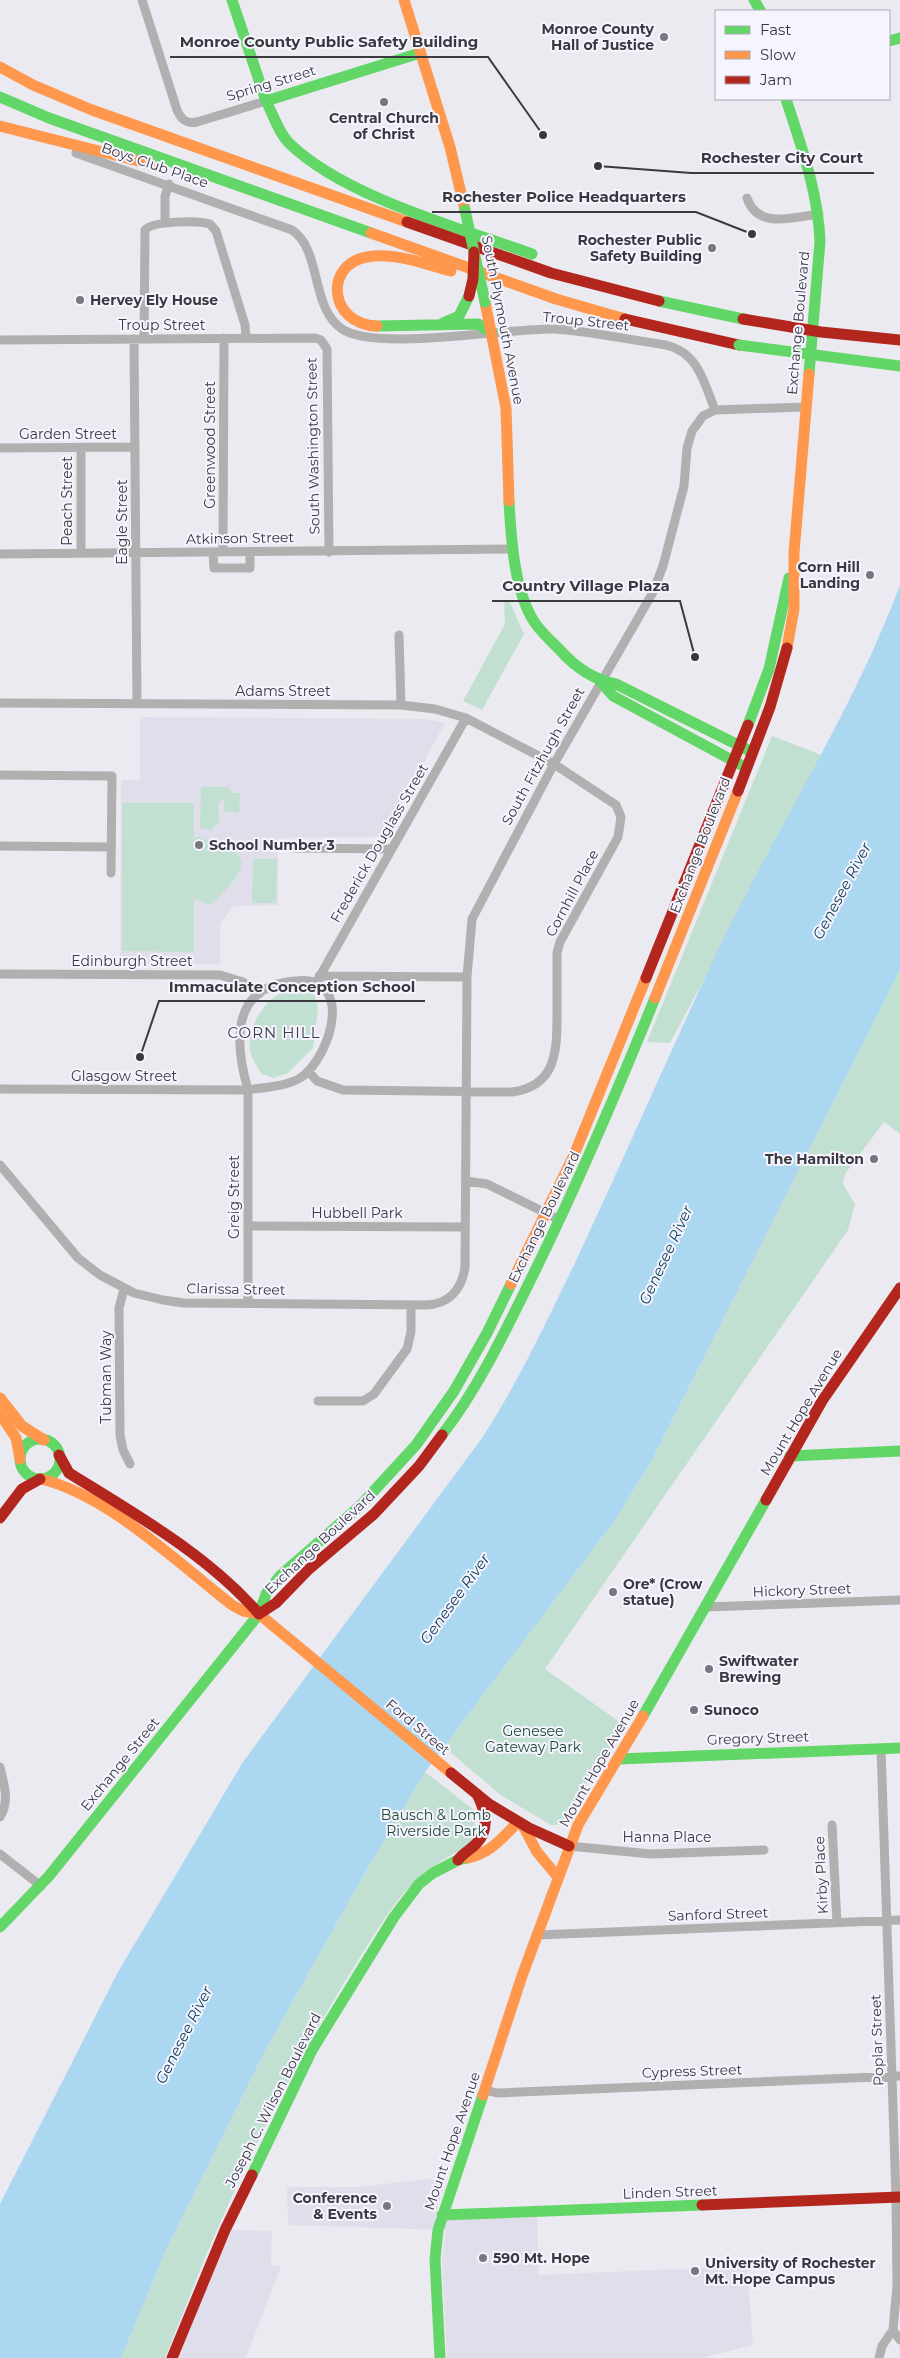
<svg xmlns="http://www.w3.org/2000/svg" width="900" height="2358" font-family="Montserrat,sans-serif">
  <rect width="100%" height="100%" fill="#ebeaf1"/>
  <path fill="#e1deeb" d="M 140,717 L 427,719 L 445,723 L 384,837 L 278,838 L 278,905 L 234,906 L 220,924 L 220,964 L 120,963 L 121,780 L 140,780 Z
    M 426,2179 L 446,2180 L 434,2219 L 537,2216 L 539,2275 L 747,2266 L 753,2345 L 702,2358 L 447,2358 L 442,2259 L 446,2230 L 288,2225 L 287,2187 L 359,2187 Z
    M 231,2230 L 272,2231 L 271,2266 L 281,2266 L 246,2358 L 178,2358 Z"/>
  <path fill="#c1e0d2" d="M 504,600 L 509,600 L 524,634 L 482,710 L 463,701 L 505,624 Z
    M 772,736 L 824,756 L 670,1043 L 647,1042 Z
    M 201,787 L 229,787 L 232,793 L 240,793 L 239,813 L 224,811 L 224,799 L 218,804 L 219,821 L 211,830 L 200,828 Z
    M 122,803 L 194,803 L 194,839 L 199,837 C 210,841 225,845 235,852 C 255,867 221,894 210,905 L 194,899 L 194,952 L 122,951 Z
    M 253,859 L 277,859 L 276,903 L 252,903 Z
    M 900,970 L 900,1134 L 884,1122 L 845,1174 L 843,1184 L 855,1204 L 848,1230 L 545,1669 L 628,1728 L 604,1755 L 566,1819 L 558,1825 L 551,1825 L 502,1796 L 444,1747 L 615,1520 L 651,1462 Z
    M 306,990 L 315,996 L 318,1009 L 313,1048 L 288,1073 L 273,1078 L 262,1074 C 258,1068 253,1061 251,1054 C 244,1033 263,1000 283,992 C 289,989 299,990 306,990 Z
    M 425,1772 L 474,1810 L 475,1829 L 482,1829 C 477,1842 460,1850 448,1857 C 412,1878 396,1901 374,1935 C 313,2029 261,2129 216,2232 C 198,2273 182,2316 165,2358 L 121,2358 L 166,2250 L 264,2053 L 362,1878 Z"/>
  <path fill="#abd7f1" d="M 900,585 L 900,970 L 651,1462 L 615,1520 L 425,1772 L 362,1878 L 264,2053 L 166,2250 L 121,2358 L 0,2358 L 0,2204 L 118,1972 L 243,1762 L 482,1438 C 518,1383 545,1324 574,1265 C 623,1161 668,1056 717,952 C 776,829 852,713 900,585 Z"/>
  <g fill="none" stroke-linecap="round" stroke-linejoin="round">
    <path stroke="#b2afb1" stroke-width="9" d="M 142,0 L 177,110 C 181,119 186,124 197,122 L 266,101
      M 76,153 L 292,230 C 322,250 310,307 342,329 C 375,352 508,328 553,329 C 591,331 629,340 666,345 C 699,353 704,383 715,410
      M 747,198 C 758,230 793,217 819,214
      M 165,223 L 165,196 L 169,184
      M 134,339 L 137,704
      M 144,339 L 145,230 C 152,221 198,220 210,224 L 216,231 L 245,325 L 246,338
      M 0,340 L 315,338 L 321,340 L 327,349 L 329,552
      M 0,448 L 135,447
      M 81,448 L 81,553
      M 213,552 L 214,568 L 250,568 L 250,552
      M 223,552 L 224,338
      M 0,554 L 511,549
      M 399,635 L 401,705
      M 0,703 L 401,705 L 435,709 L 466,718 L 554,764 L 616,805 L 621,817 L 618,837 L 560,942 L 557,953 C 557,972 557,992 557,1011 C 557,1048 558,1086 512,1092 L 343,1090 L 317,1081 L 308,1071
      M 0,775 L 112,776 L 111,873
      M 0,846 L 111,847
      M 295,848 L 391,849
      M 0,974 L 220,975 L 243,982 L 259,994
      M 319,976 L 467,977
      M 316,983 L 466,718
      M 0,1089 L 248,1090 C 264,1087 285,1087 300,1078 C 323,1064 348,1004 320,985 C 311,979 297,980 287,982 C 229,991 236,1048 248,1090 L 248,1303
      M 0,1165 L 78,1258 L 100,1275 L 134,1293 L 163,1300 L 184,1303 L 425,1305 C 448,1305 462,1290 465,1267 L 467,977 L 472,919 L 554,764 L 652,594 L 663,566 L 684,486 L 687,448 L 692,431 L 703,416 L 715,410 L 805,407
      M 466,1181 L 487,1184 L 560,1220
      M 248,1226 L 465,1227
      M 124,1289 L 119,1308 L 120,1435 L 123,1450 L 130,1464
      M 318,1401 L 363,1401 L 374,1394 L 407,1349 L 411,1332 L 411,1305
      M 705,1607 L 900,1600
      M 881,1749 L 896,2197 L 897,2286 L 893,2330
      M 0,1767 C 4,1785 10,1800 0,1817
      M 832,1825 L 837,1923
      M 569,1846 L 651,1854 L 764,1850
      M 0,1854 L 41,1886
      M 538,1935 L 900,1920
      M 485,2090 L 497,2093 L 900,2076
      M 879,2358 L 882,2346 L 893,2330 L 900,2340"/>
    <path stroke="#63d668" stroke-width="11" d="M 232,0 L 266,101 L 420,53
      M 754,0 L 760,10
      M 889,41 L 900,38
      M 0,97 L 49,118 L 371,233
      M 786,99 C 801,146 818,191 820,241 L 809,374
      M 266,101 C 273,114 279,134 290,144 C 345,197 460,228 532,254
      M 659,301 L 743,319
      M 443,323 L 459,316 L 469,296
      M 377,326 L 478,324 L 492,333
      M 509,501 C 511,538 514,592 535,623 C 542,633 551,641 559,649 C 574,666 594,680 616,684 L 748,750
      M 600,681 L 613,696 L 743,766
      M 748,725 L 769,669 L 789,578
      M 442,1435 C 480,1386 506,1329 534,1273 C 578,1183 617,1092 655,998
      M20 1459a20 20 0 1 1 40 0a20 20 0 1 1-40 0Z
      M 790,1456 L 900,1451
      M 259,1614 L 266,1594 L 280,1576 L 360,1506 L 416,1445 L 454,1391 L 487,1333 L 511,1284
      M 643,1716 L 766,1500
      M 618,1759 L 900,1748
      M 0,1927 L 49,1876 L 259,1614
      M 252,2175 L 312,2050 L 394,1917 L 419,1884 L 433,1873 L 458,1860 L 467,1858
      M 442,2215 L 702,2205
      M 440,2358 L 435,2259 L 438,2230 L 483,2095"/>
    <path stroke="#ff974d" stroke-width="11" d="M 404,0 L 450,147 L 465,210
      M 0,67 L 33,85 L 92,110 L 407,222
      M 0,126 L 150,164
      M 371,233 L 556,299 L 625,319
      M 485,302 L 506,408 L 509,501
      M 377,326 C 328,324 324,264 367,257 C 395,252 424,264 451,271
      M 787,648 L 794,609 L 794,553 L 809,374
      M 655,998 L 738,791
      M 511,1284 L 574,1155 L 646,978
      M 0,1398 L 22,1426 L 44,1440
      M 0,1414 L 16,1438 L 20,1459
      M 41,1479 C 108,1495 178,1563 232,1605 L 243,1611 L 259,1614
      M 259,1614 L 451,1773
      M 522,1824 L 537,1852 L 557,1876
      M 467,1858 C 490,1854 502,1838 518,1822
      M 483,2095 L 522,1976 L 578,1825 L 643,1716"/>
    <path stroke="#b3261e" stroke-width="11" d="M 407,222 L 551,273 L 659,301
      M 625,319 L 739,345
      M 738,791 L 770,707 L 787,648
      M 646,978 L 748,725
      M 59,1455 L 69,1473 C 135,1514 208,1555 259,1614
      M 766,1500 L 822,1401 L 900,1288
      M 0,1518 L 22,1489 L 40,1479
      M 259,1614 L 276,1603 L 309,1569 L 374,1514 L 419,1466 L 442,1435
      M 451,1773 L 489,1804 L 529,1828 L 569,1846
      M 458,1860 C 463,1853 470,1850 476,1844 C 491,1829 485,1810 477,1794
      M 702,2205 L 900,2197
      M 172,2358 L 225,2230 L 252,2175"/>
    <path stroke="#63d668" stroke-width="11" d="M 465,210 L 485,302
      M 739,345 L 900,366"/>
    <path stroke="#b3261e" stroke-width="11" d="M 469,296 L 473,279 L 474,252
      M 743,319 L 821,332 L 900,340"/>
  </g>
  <g fill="#78777d" stroke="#f6f4ff" stroke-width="2">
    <circle cx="664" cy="37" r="5"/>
    <circle cx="384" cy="102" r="5"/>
    <circle cx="712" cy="248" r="5"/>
    <circle cx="80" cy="300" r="5"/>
    <circle cx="870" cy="575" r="5"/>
    <circle cx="199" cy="845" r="5"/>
    <circle cx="874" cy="1159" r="5"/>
    <circle cx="613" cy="1592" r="5"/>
    <circle cx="709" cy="1669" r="5"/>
    <circle cx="694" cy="1710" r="5"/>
    <circle cx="387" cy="2206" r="5"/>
    <circle cx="483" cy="2258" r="5"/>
    <circle cx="695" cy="2271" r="5"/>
  </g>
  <g text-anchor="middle" stroke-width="4" stroke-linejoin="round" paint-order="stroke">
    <g font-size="14" font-weight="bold" fill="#3a393e" stroke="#f6f4ff" text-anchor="start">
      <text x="654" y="34" text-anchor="end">Monroe County<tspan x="654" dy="16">Hall of Justice</tspan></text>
      <text x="384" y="123" text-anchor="middle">Central Church<tspan x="384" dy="16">of Christ</tspan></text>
      <text x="702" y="245" text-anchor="end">Rochester Public<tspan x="702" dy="16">Safety Building</tspan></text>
      <text x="90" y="305">Hervey Ely House</text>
      <text x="860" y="572" text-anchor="end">Corn Hill<tspan x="860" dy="16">Landing</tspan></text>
      <text x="209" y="850">School Number 3</text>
      <text x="864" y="1164" text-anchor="end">The Hamilton</text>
      <text x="623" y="1589">Ore* (Crow<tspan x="623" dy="16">statue)</tspan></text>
      <text x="719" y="1666">Swiftwater<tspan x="719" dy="16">Brewing</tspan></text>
      <text x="704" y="1715">Sunoco</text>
      <text x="377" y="2203" text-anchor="end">Conference<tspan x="377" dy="16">&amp; Events</tspan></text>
      <text x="493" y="2263">590 Mt. Hope</text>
      <text x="705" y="2268">University of Rochester<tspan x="705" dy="16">Mt. Hope Campus</tspan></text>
    </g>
    <g font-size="14" fill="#3a393e" stroke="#f6f4ff">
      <text transform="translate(271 83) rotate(-17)" y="5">Spring Street</text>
      <text transform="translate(155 165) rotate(19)" y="5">Boys Club Place</text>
      <text transform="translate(503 320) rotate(79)" y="5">South Plymouth Avenue</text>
      <text transform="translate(586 321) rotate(6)" y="5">Troup Street</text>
      <text transform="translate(798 323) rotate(-85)" y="5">Exchange Boulevard</text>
      <text x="162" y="330">Troup Street</text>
      <text x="68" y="439">Garden Street</text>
      <text transform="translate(210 445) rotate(-90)" y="5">Greenwood Street</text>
      <text transform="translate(313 446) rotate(-91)" y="5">South Washington Street</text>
      <text transform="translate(67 501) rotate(-90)" y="5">Peach Street</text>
      <text transform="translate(122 522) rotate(-90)" y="5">Eagle Street</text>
      <text transform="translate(240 538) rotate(-1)" y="5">Atkinson Street</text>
      <text x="283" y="696">Adams Street</text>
      <text transform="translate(543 756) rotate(-61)" y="5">South Fitzhugh Street</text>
      <text transform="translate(379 843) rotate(-60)" y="5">Frederick Douglass Street</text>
      <text transform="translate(700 845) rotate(-69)" y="5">Exchange Boulevard</text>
      <text transform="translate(572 893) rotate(-62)" y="5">Cornhill Place</text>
      <text x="132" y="966">Edinburgh Street</text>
      <text x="124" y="1081">Glasgow Street</text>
      <text transform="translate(234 1197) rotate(-90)" y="5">Greig Street</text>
      <text x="357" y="1218">Hubbell Park</text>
      <text transform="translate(544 1217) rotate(-64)" y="5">Exchange Boulevard</text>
      <text transform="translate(236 1289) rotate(1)" y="5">Clarissa Street</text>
      <text transform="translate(106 1377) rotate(-90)" y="5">Tubman Way</text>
      <text transform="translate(801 1412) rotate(-59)" y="5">Mount Hope Avenue</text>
      <text transform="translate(320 1542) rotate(-43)" y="5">Exchange Boulevard</text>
      <text transform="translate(802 1590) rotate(-2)" y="5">Hickory Street</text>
      <text transform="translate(418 1727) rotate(40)" y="5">Ford Street</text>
      <text transform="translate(758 1738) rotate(-2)" y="5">Gregory Street</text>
      <text transform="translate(599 1763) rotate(-60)" y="5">Mount Hope Avenue</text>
      <text transform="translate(120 1764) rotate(-51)" y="5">Exchange Street</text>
      <text x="667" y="1842">Hanna Place</text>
      <text transform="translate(821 1875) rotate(-93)" y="5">Kirby Place</text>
      <text transform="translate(718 1914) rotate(-2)" y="5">Sanford Street</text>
      <text transform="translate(877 2040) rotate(-92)" y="5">Poplar Street</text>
      <text transform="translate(692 2071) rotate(-2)" y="5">Cypress Street</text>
      <text transform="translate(273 2100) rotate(-63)" y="5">Joseph C. Wilson Boulevard</text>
      <text transform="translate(452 2141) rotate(-71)" y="5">Mount Hope Avenue</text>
      <text transform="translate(670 2192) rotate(-2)" y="5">Linden Street</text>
    </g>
    <g font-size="14" fill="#1c4c35" stroke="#f6f4ff">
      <text x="533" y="1736">Genesee<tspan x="533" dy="16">Gateway Park</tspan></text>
      <text x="436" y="1820">Bausch &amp; Lomb<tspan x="436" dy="16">Riverside Park</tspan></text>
    </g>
    <g font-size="15" font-style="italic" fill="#083e56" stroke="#f6f4ff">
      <text transform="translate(842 891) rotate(-62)" y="5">Genesee River</text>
      <text transform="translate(666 1255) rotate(-65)" y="5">Genesee River</text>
      <text transform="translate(455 1599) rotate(-54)" y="5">Genesee River</text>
      <text transform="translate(184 2035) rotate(-63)" y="5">Genesee River</text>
    </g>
    <g font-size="15" letter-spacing="1" fill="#3e3c47" stroke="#f6f4ff">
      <text x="274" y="1038">CORN HILL</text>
    </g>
  </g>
  <path fill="none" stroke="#3a393e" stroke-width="2" d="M543 135L488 57H170M598 166L691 173H874M752 234L696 212H432M695 657L680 601H492M140 1057L159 1001H425"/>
  <g fill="#3a393e" stroke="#f6f4ff" stroke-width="2">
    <circle cx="543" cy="135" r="5"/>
    <circle cx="598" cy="166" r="5"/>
    <circle cx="752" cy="234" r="5"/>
    <circle cx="695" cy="657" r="5"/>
    <circle cx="140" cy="1057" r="5"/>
  </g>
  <g font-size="15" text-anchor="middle" font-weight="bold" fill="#3a393e" stroke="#f6f4ff" stroke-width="4" stroke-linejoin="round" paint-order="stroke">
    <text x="329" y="47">Monroe County Public Safety Building</text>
    <text x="782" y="163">Rochester City Court</text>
    <text x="564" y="202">Rochester Police Headquarters</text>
    <text x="586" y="591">Country Village Plaza</text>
    <text x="292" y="992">Immaculate Conception School</text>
  </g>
  <rect x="715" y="10" width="175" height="90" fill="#f6f4ff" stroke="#aba9b2"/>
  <rect x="725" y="26" width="25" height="8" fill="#63d668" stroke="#aba9b2"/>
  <text x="760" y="35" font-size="15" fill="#3a393e">Fast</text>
  <rect x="725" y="51" width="25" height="8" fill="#ff974d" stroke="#aba9b2"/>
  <text x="760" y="60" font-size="15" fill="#3a393e">Slow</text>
  <rect x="725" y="76" width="25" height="8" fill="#b3261e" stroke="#aba9b2"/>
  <text x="760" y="85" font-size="15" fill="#3a393e">Jam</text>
</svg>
